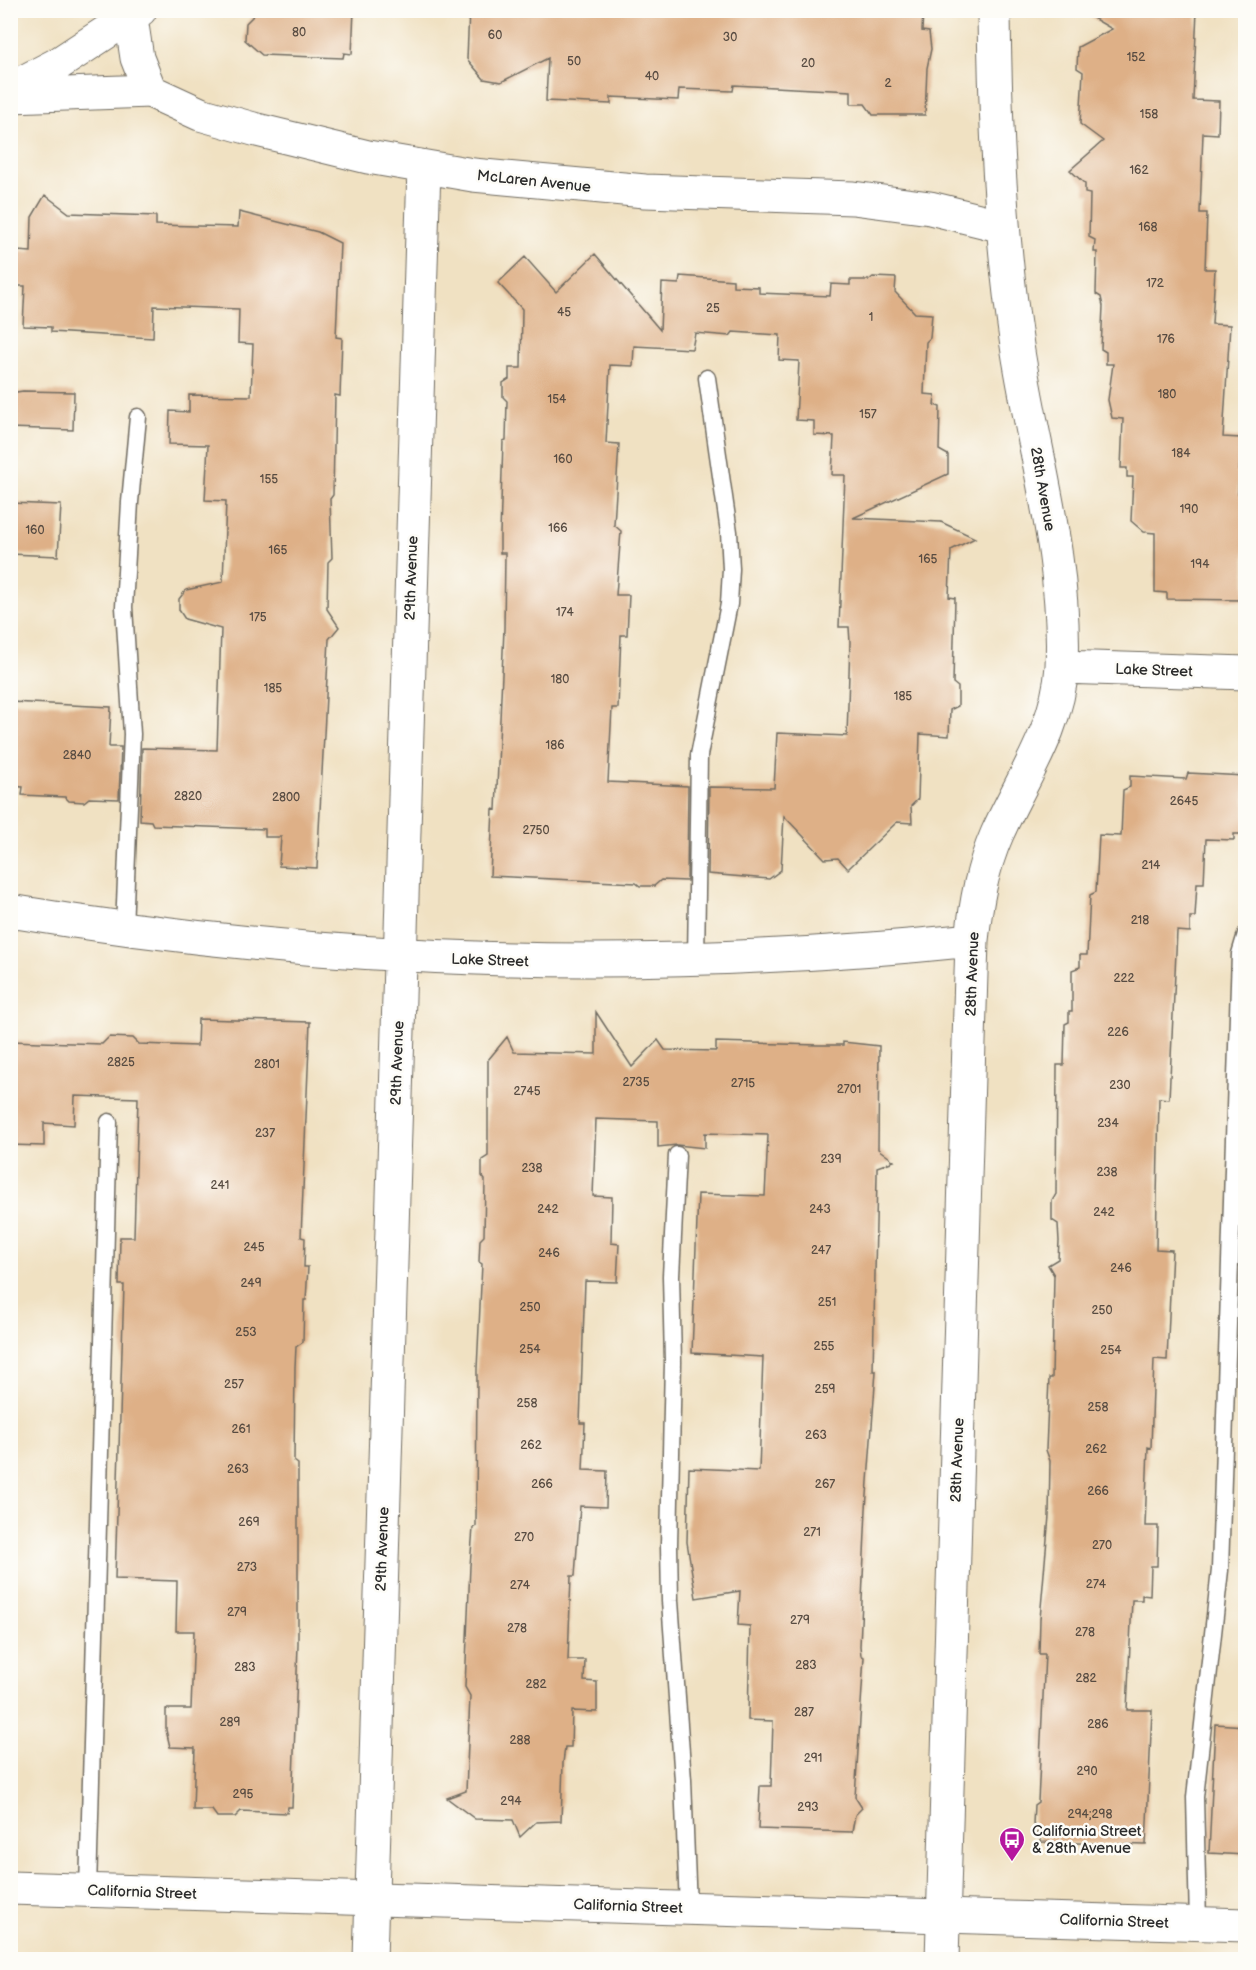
<svg xmlns="http://www.w3.org/2000/svg" width="1256" height="1970" font-family="'Balsamiq Sans',sans-serif">
  <rect width="100%" height="100%" fill="#fdfcf7"/>
  <filter id="ink" filterUnits="userSpaceOnUse"><feTurbulence type="fractalNoise" baseFrequency=".0167" numOctaves="2"/><feDisplacementMap in="SourceGraphic" scale="12" xChannelSelector="R" yChannelSelector="G"/><feConvolveMatrix kernelMatrix="1 2 1 2 8 2 1 2 1" color-interpolation-filters="sRGB"/></filter>
  <filter id="wash" filterUnits="userSpaceOnUse"><feTurbulence type="fractalNoise" baseFrequency=".008" numOctaves="4" result="noise"/><feDisplacementMap in="SourceGraphic" scale="24" xChannelSelector="R" yChannelSelector="G"/><feGaussianBlur stdDeviation="1.35" result="paint"/><feColorMatrix in="noise" values="0 0 0 0 0 0 0 0 0 0 0 0 0 0 0 0 0 1.4 0 .05"/><feComposite in="paint" operator="in"/></filter>
  <g filter="url(#wash)">
    <rect width="100%" height="100%" fill="#f0e1c2"/>
    <g id="blocks">
      <path fill="#deb087" d="M 272,10 L 354,10 L 352,54 L 344,53 L 343,58 L 262,55 L 245,40 L 246,23 L 255,14 Z
        M 469,10 L 923,10 L 922,31 L 929,32 L 931,49 L 927,68 L 925,115 L 873,115 L 865,104 L 851,104 L 851,91 L 734,85 L 733,91 L 679,89 L 678,100 L 611,97 L 611,104 L 546,101 L 548,58 L 501,82 L 484,79 L 467,59 Z
        M 1079,10 L 1197,10 L 1193,100 L 1219,101 L 1218,134 L 1203,133 L 1200,213 L 1207,213 L 1205,269 L 1215,269 L 1212,324 L 1230,325 L 1223,437 L 1241,438 L 1238,493 L 1245,494 L 1245,600 L 1167,599 L 1167,593 L 1155,592 L 1155,533 L 1144,532 L 1131,521 L 1133,477 L 1127,477 L 1127,468 L 1121,468 L 1123,419 L 1112,418 L 1108,400 L 1113,364 L 1106,364 L 1106,352 L 1101,349 L 1103,306 L 1101,297 L 1096,294 L 1097,252 L 1094,252 L 1095,240 L 1089,237 L 1090,194 L 1085,193 L 1085,184 L 1070,170 L 1103,141 L 1080,124 L 1083,72 L 1077,68 L 1078,47 L 1112,29 Z
        M 45,195 L 69,213 L 156,216 L 156,225 L 238,227 L 239,212 L 318,232 L 340,243 L 336,337 L 342,338 L 340,396 L 335,395 L 333,495 L 330,499 L 332,558 L 328,562 L 327,609 L 339,627 L 329,639 L 317,868 L 279,866 L 281,837 L 265,837 L 265,829 L 153,825 L 151,821 L 140,820 L 142,748 L 217,750 L 221,629 L 185,619 L 179,610 L 179,599 L 186,590 L 223,582 L 226,501 L 205,500 L 208,445 L 169,444 L 170,411 L 189,412 L 189,395 L 251,396 L 253,344 L 238,343 L 239,309 L 154,306 L 153,338 L 51,332 L 51,327 L 23,326 L 25,286 L 15,286 L 17,251 L 31,252 L 32,217 Z
        M 595,254 L 660,330 L 662,283 L 679,284 L 680,276 L 733,280 L 733,286 L 759,287 L 759,293 L 830,296 L 831,284 L 850,285 L 850,280 L 869,280 L 873,277 L 896,278 L 895,292 L 915,313 L 932,314 L 930,338 L 926,342 L 924,394 L 935,395 L 934,405 L 940,407 L 939,450 L 948,455 L 948,474 L 853,518 L 941,522 L 975,538 L 951,550 L 949,597 L 955,598 L 953,683 L 958,687 L 958,706 L 950,710 L 949,736 L 920,734 L 918,799 L 911,806 L 912,823 L 897,822 L 848,869 L 838,858 L 825,859 L 784,816 L 781,870 L 769,879 L 708,874 L 709,787 L 774,788 L 777,733 L 847,736 L 850,642 L 849,627 L 839,627 L 845,475 L 832,475 L 834,436 L 814,435 L 814,421 L 796,420 L 799,361 L 779,360 L 780,335 L 733,332 L 730,336 L 695,333 L 692,349 L 634,346 L 633,366 L 610,365 L 606,443 L 619,444 L 614,525 L 621,531 L 616,595 L 629,595 L 627,635 L 621,635 L 618,708 L 612,708 L 608,782 L 688,786 L 687,881 L 661,880 L 654,886 L 640,886 L 636,883 L 490,876 L 493,809 L 496,810 L 504,629 L 505,553 L 500,553 L 500,534 L 503,441 L 506,440 L 507,401 L 503,397 L 503,383 L 509,379 L 509,368 L 521,368 L 522,309 L 498,283 L 525,257 L 556,292 Z
        M 23,391 L 74,392 L 73,430 L 10,428 L 10,393 Z
        M 10,503 L 61,505 L 58,556 L 10,554 Z
        M 10,702 L 111,707 L 109,747 L 121,747 L 119,799 L 89,798 L 84,802 L 69,801 L 65,797 L 22,795 L 23,787 L 10,786 Z
        M 1188,773 L 1245,776 L 1245,834 L 1234,834 L 1234,840 L 1206,839 L 1204,883 L 1197,883 L 1195,917 L 1190,917 L 1190,932 L 1177,931 L 1169,1099 L 1159,1098 L 1156,1249 L 1172,1250 L 1167,1360 L 1154,1359 L 1151,1448 L 1148,1447 L 1145,1526 L 1158,1526 L 1157,1566 L 1151,1566 L 1150,1596 L 1142,1595 L 1142,1600 L 1132,1600 L 1127,1710 L 1152,1710 L 1146,1845 L 1041,1842 L 1041,1838 L 1038,1838 L 1038,1829 L 1033,1824 L 1034,1805 L 1038,1802 L 1045,1654 L 1039,1654 L 1040,1619 L 1049,1516 L 1050,1461 L 1046,1450 L 1049,1378 L 1052,1378 L 1054,1275 L 1048,1265 L 1058,1259 L 1059,1241 L 1058,1224 L 1052,1220 L 1052,1201 L 1056,1194 L 1057,1065 L 1064,1065 L 1065,1024 L 1069,1022 L 1069,1011 L 1072,1011 L 1072,970 L 1080,967 L 1080,955 L 1087,955 L 1090,895 L 1096,892 L 1099,835 L 1121,836 L 1123,790 L 1130,787 L 1130,776 L 1186,779 Z
        M 596,1012 L 632,1067 L 658,1040 L 665,1050 L 716,1051 L 716,1042 L 818,1045 L 843,1045 L 843,1042 L 879,1046 L 878,1149 L 894,1161 L 877,1167 L 877,1175 L 873,1371 L 876,1371 L 866,1509 L 860,1646 L 861,1656 L 864,1657 L 855,1797 L 862,1808 L 855,1815 L 852,1832 L 758,1829 L 760,1786 L 771,1786 L 773,1721 L 748,1720 L 750,1626 L 738,1625 L 740,1591 L 696,1598 L 687,1542 L 689,1468 L 759,1471 L 763,1357 L 692,1353 L 698,1194 L 765,1196 L 768,1135 L 705,1133 L 705,1148 L 677,1145 L 658,1147 L 658,1121 L 596,1119 L 593,1196 L 612,1197 L 611,1243 L 619,1244 L 617,1282 L 585,1281 L 580,1423 L 585,1423 L 583,1470 L 607,1471 L 606,1507 L 580,1506 L 575,1576 L 571,1576 L 568,1660 L 585,1660 L 584,1681 L 597,1682 L 597,1712 L 572,1711 L 571,1747 L 565,1747 L 563,1763 L 561,1821 L 536,1822 L 520,1837 L 513,1820 L 475,1819 L 447,1798 L 466,1791 L 470,1696 L 465,1687 L 470,1566 L 473,1528 L 476,1526 L 477,1369 L 482,1264 L 479,1262 L 480,1240 L 484,1236 L 485,1180 L 482,1176 L 482,1160 L 488,1156 L 488,1060 L 507,1037 L 514,1052 L 596,1054 Z
        M 198,1019 L 310,1022 L 301,1237 L 305,1238 L 304,1267 L 308,1267 L 306,1300 L 304,1300 L 303,1342 L 296,1347 L 295,1367 L 294,1461 L 298,1464 L 298,1645 L 292,1807 L 288,1807 L 287,1813 L 241,1811 L 235,1817 L 217,1817 L 212,1810 L 193,1810 L 195,1748 L 170,1747 L 166,1730 L 166,1709 L 191,1709 L 194,1631 L 176,1631 L 177,1581 L 115,1579 L 124,1285 L 119,1285 L 120,1237 L 134,1237 L 138,1098 L 75,1096 L 74,1125 L 44,1123 L 44,1146 L 10,1145 L 10,1041 L 102,1044 L 109,1037 L 133,1038 L 139,1044 L 197,1046 Z
        M 1215,1724 L 1245,1726 L 1245,1855 L 1209,1853 Z"/>
    </g>
  </g>
  <g filter="url(#ink)">
    <use href="#blocks" fill-opacity="0" stroke="#706b60" stroke-width="1.5"/>
    <g fill="none" stroke-linecap="round" stroke-linejoin="round">
      <defs>
        <path id="service" d="M 124,928 L 132,734 L 124,607 L 130,502 L 138,417
          M 696,960 L 699,755 L 729,604 L 731,569 L 729,532 L 707,378
          M 677,1155 L 671,1276 L 673,1362 L 669,1545 L 670,1601 L 683,1780 L 688,1908
          M 88,1890 L 109,1122
          M 1198,1923 L 1195,1797 L 1220,1570 L 1240,954 L 1246,934"/>
        <path id="minor" d="M 131,18 L 137,58 L 150,91 L 200,114 L 257,130 L 368,157 L 473,175 L 645,191 L 853,198 L 930,208 L 1003,226
          M 1062,667 L 1246,673
          M 10,911 C 334,965 646,974 972,940
          M 370,1960 L 424,167
          M 942,1960 L 972,940 C 976,903 982,868 997,834 C 1022,778 1058,729 1062,666 C 1067,556 1032,447 1016,339 C 1000,231 995,120 994,10"/>
        <path id="tertiary" d="M 10,89 L 58,64 L 140,10
          M 10,96 L 150,91
          M 10,1888 L 1246,1925"/>
      </defs>
      <use href="#service" stroke="#706b60" stroke-width="19"/>
      <use href="#minor" stroke="#706b60" stroke-width="35"/>
      <use href="#tertiary" stroke="#706b60" stroke-width="35"/>
      <use href="#service" stroke="#fff" stroke-width="16"/>
      <use href="#minor" stroke="#fff" stroke-width="33"/>
      <use href="#tertiary" stroke="#fff" stroke-width="33"/>
    </g>
  </g>
  <defs>
    <symbol id="bus-pin" viewBox="-11 -11 22 30"><path d="M0 17L-7.5 6A9.5 9.5 0 1 1 7.5 6Z" fill="#b5179e" stroke="#fdfcf7"/><path d="M-5-6H5V4H4V6H2V4H-2V6H-4V4H-5ZM-3.5-4V0h7V-4ZM-3.5 1.2v1.5H-2V1.2ZM2 1.2v1.5H3.5V1.2Z" fill="#fff"/></symbol>
  </defs>
  <g fill-rule="evenodd">
    <use href="#bus-pin" x="997" y="1825" width="30" height="40"/>
  </g>
  <g text-anchor="middle" stroke-width="5" stroke-linejoin="round" paint-order="stroke">
    <g font-size="12" fill="#584c42">
      <text x="299" y="36">80</text>
      <text x="495" y="39">60</text>
      <text x="730" y="41">30</text>
      <text x="1136" y="61">152</text>
      <text x="574" y="65">50</text>
      <text x="808" y="67">20</text>
      <text x="652" y="80">40</text>
      <text x="888" y="87">2</text>
      <text x="1149" y="118">158</text>
      <text x="1139" y="174">162</text>
      <text x="1148" y="231">168</text>
      <text x="1155" y="287">172</text>
      <text x="713" y="312">25</text>
      <text x="564" y="316">45</text>
      <text x="871" y="321">1</text>
      <text x="1166" y="343">176</text>
      <text x="1167" y="398">180</text>
      <text x="557" y="403">154</text>
      <text x="868" y="418">157</text>
      <text x="1181" y="457">184</text>
      <text x="563" y="463">160</text>
      <text x="269" y="483">155</text>
      <text x="1189" y="513">190</text>
      <text x="558" y="532">166</text>
      <text x="35" y="534">160</text>
      <text x="278" y="554">165</text>
      <text x="928" y="563">165</text>
      <text x="1200" y="568">194</text>
      <text x="565" y="616">174</text>
      <text x="258" y="621">175</text>
      <text x="560" y="683">180</text>
      <text x="273" y="692">185</text>
      <text x="903" y="700">185</text>
      <text x="555" y="749">186</text>
      <text x="77" y="759">2840</text>
      <text x="188" y="800">2820</text>
      <text x="286" y="801">2800</text>
      <text x="1184" y="805">2645</text>
      <text x="536" y="834">2750</text>
      <text x="1151" y="869">214</text>
      <text x="1140" y="924">218</text>
      <text x="1124" y="982">222</text>
      <text x="1118" y="1036">226</text>
      <text x="121" y="1066">2825</text>
      <text x="267" y="1068">2801</text>
      <text x="636" y="1086">2735</text>
      <text x="743" y="1087">2715</text>
      <text x="1120" y="1089">230</text>
      <text x="849" y="1093">2701</text>
      <text x="527" y="1095">2745</text>
      <text x="1108" y="1127">234</text>
      <text x="265" y="1137">237</text>
      <text x="831" y="1163">239</text>
      <text x="532" y="1172">238</text>
      <text x="1107" y="1176">238</text>
      <text x="220" y="1189">241</text>
      <text x="548" y="1213">242</text>
      <text x="820" y="1213">243</text>
      <text x="1104" y="1216">242</text>
      <text x="254" y="1251">245</text>
      <text x="821" y="1254">247</text>
      <text x="549" y="1257">246</text>
      <text x="1121" y="1272">246</text>
      <text x="251" y="1287">249</text>
      <text x="827" y="1306">251</text>
      <text x="530" y="1311">250</text>
      <text x="1102" y="1314">250</text>
      <text x="246" y="1336">253</text>
      <text x="824" y="1350">255</text>
      <text x="530" y="1353">254</text>
      <text x="1111" y="1354">254</text>
      <text x="234" y="1388">257</text>
      <text x="825" y="1393">259</text>
      <text x="527" y="1407">258</text>
      <text x="1098" y="1411">258</text>
      <text x="241" y="1433">261</text>
      <text x="816" y="1439">263</text>
      <text x="531" y="1449">262</text>
      <text x="1096" y="1453">262</text>
      <text x="238" y="1473">263</text>
      <text x="542" y="1488">266</text>
      <text x="825" y="1488">267</text>
      <text x="1098" y="1495">266</text>
      <text x="249" y="1526">269</text>
      <text x="812" y="1536">271</text>
      <text x="524" y="1541">270</text>
      <text x="1102" y="1549">270</text>
      <text x="247" y="1571">273</text>
      <text x="1096" y="1588">274</text>
      <text x="520" y="1589">274</text>
      <text x="237" y="1616">279</text>
      <text x="800" y="1624">279</text>
      <text x="517" y="1632">278</text>
      <text x="1085" y="1636">278</text>
      <text x="806" y="1669">283</text>
      <text x="245" y="1671">283</text>
      <text x="1086" y="1682">282</text>
      <text x="536" y="1688">282</text>
      <text x="804" y="1716">287</text>
      <text x="230" y="1726">289</text>
      <text x="1098" y="1728">286</text>
      <text x="520" y="1744">288</text>
      <text x="813" y="1762">291</text>
      <text x="1087" y="1775">290</text>
      <text x="243" y="1798">295</text>
      <text x="511" y="1805">294</text>
      <text x="808" y="1811">293</text>
      <text x="1090" y="1818">294;298</text>
    </g>
    <g font-size="15" fill="#2b2b2b" stroke="#fdfcf7">
      <text transform="translate(534 181) rotate(6)" y="5">McLaren Avenue</text>
      <text transform="translate(1043 489) rotate(80)" y="5">28th Avenue</text>
      <text transform="translate(411 578) rotate(-88)" y="5">29th Avenue</text>
      <text transform="translate(1154 670) rotate(2)" y="5">Lake Street</text>
      <text transform="translate(490 960) rotate(2)" y="5">Lake Street</text>
      <text transform="translate(972 974) rotate(-88)" y="5">28th Avenue</text>
      <text transform="translate(397 1063) rotate(-88)" y="5">29th Avenue</text>
      <text transform="translate(957 1460) rotate(-88)" y="5">28th Avenue</text>
      <text transform="translate(382 1549) rotate(-88)" y="5">29th Avenue</text>
      <text transform="translate(142 1892) rotate(2)" y="5">California Street</text>
      <text transform="translate(628 1906) rotate(2)" y="5">California Street</text>
      <text transform="translate(1114 1921) rotate(2)" y="5">California Street</text>
    </g>
    <g font-size="15" fill="#2b2b2b" stroke="#fdfcf7" text-anchor="start">
      <text x="1032" y="1836">California Street<tspan x="1032" dy="17">&amp; 28th Avenue</tspan></text>
    </g>
  </g>
  <rect width="1256" height="1970" fill="none" stroke="#fdfcf7" stroke-width="36"/>
</svg>
